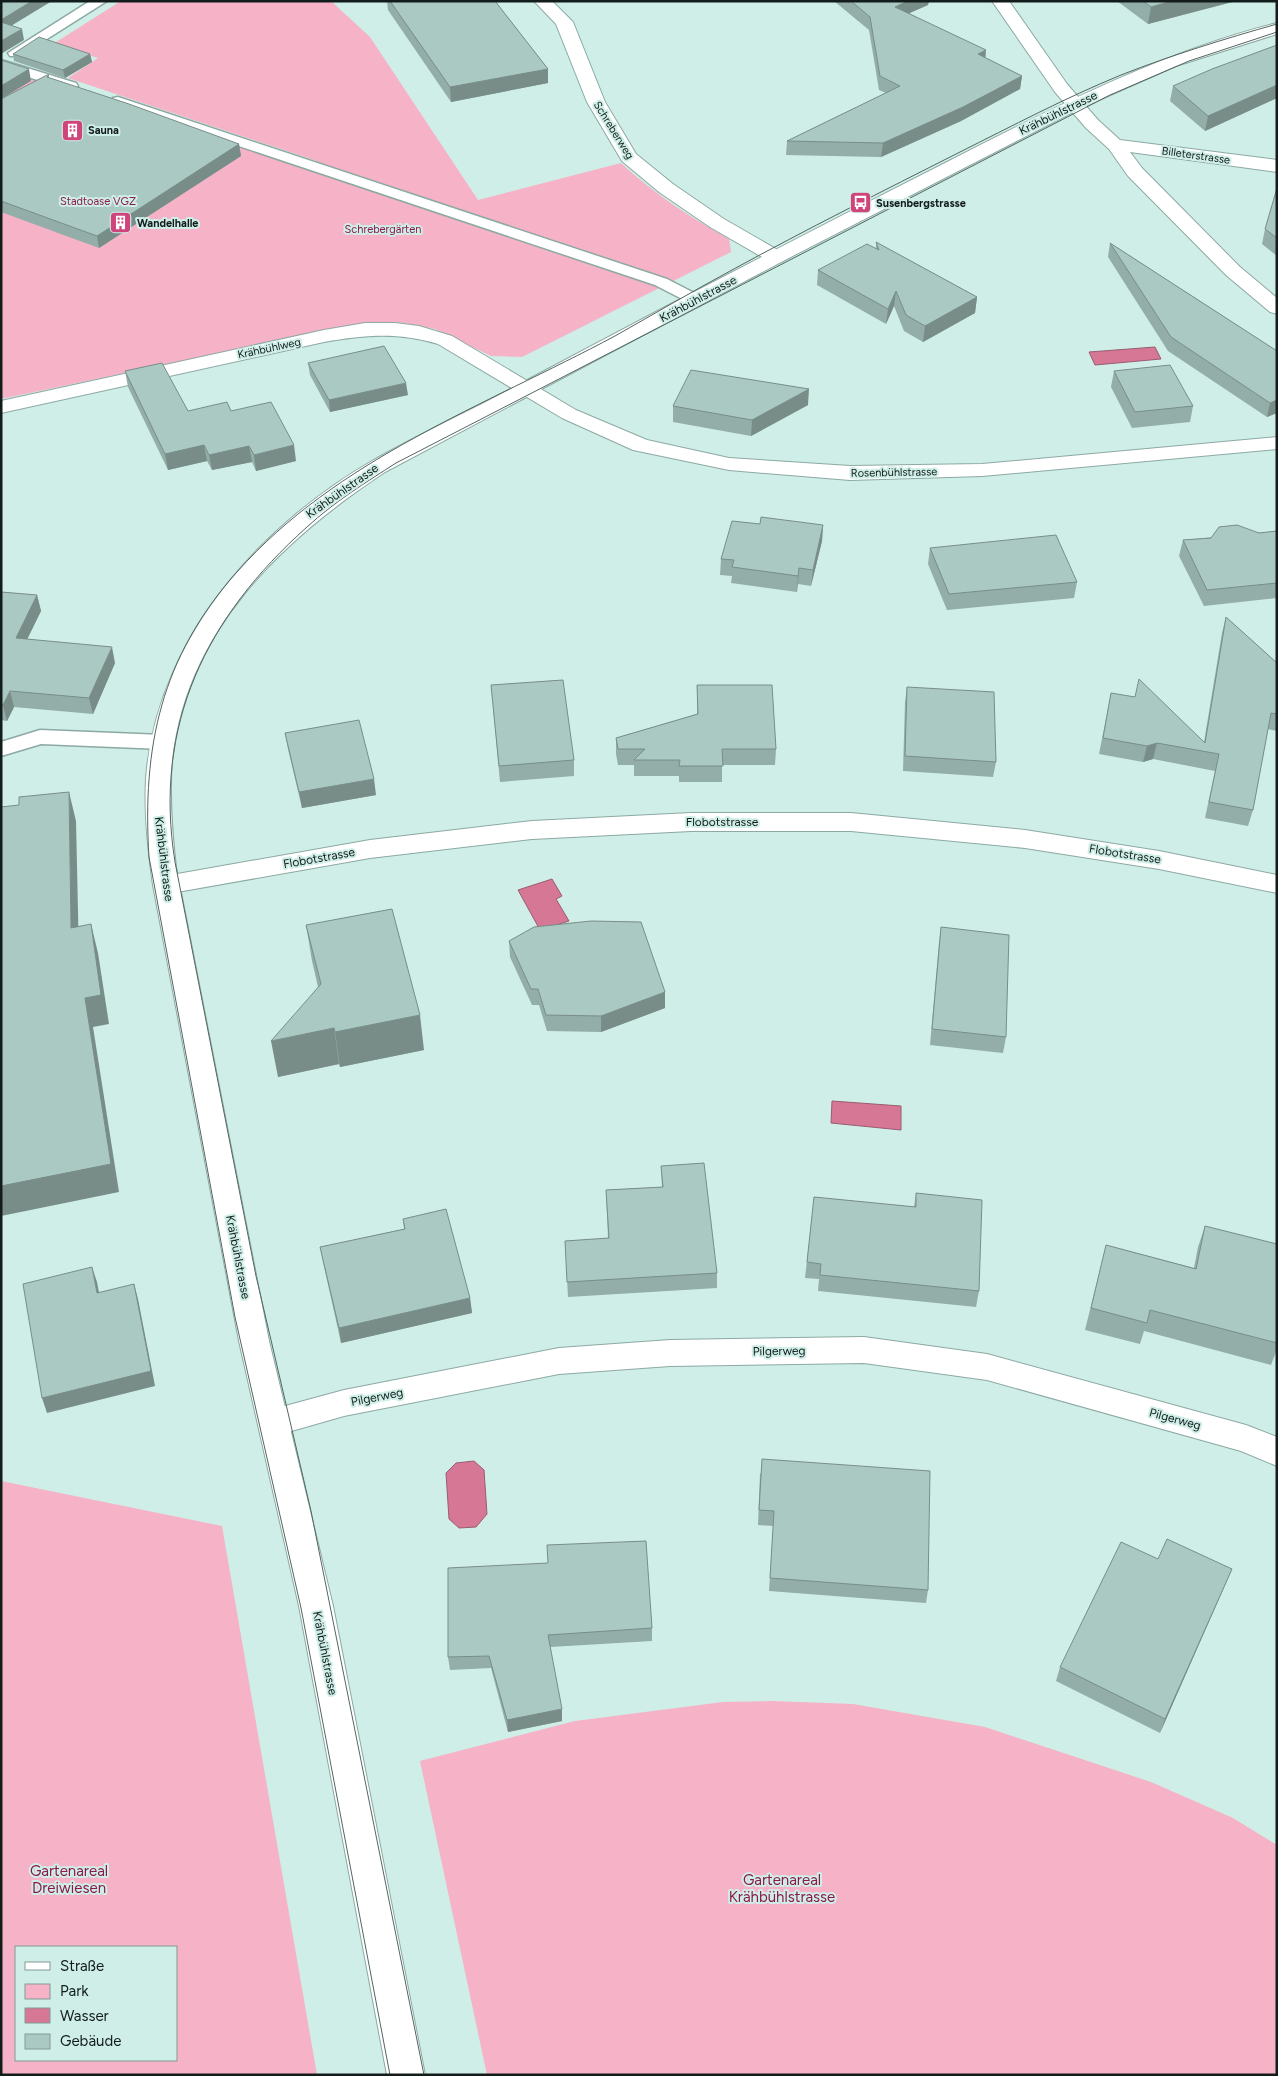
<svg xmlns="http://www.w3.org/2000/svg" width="1278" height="2076" font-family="Figtree,sans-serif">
  <rect width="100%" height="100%" fill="#cfeee7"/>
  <path fill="#f6b2c6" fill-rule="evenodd" d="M 121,1 L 331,1 L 370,37 L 478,200 L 621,163 C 654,194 690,217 729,239 L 731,252 L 522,357 L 491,356 L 435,329 L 404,323 L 368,322 L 1,399 L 1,66 L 306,169 L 317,161 L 68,78 L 98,58 L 53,44 Z
    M 1,1481 L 222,1526 L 317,2075 L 1,2075 ZM 16,1947 L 176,1947 L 176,2060 L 16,2060 Z
    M 772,1701 L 853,1704 L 985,1727 L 1151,1782 L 1233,1818 L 1277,1845 L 1277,2075 L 487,2075 L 420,1761 L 575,1721 L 723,1702 Z"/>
  <path fill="#d57795" stroke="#9a5c70" d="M 1155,347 L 1161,359 L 1095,365 L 1089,352 Z
    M 552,879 L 562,896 L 556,899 L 569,921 L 540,930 L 518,890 Z
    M 832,1101 L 901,1106 L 901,1130 L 831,1123 Z
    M 474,1461 L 484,1470 L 487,1514 L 476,1527 L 459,1528 L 449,1519 L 446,1473 L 456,1463 Z"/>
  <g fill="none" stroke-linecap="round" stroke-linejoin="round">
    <defs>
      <path id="service" d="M 90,1 L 107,1 L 20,56 L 10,56 L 8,53 Z
        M 1,60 L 76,83 L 78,86 L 76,89 L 71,90 L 1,69 Z
        M 118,97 L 667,279 L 702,297 L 704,300 L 702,303 L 690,303 L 655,285 L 113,104 L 111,101 L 113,98 Z
        M 40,730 L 163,735 L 170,737 L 173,742 L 170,747 L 163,749 L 41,744 L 1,756 L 1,742 Z"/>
      <path id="minor" d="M 534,1 L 552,1 L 573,22 L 605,102 L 636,154 L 673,184 L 724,219 L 783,253 L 786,257 L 783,261 L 776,263 L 769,261 L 710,227 L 659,192 L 622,161 L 587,102 L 556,24 Z
        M 992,1 L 1009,1 L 1067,84 L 1098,120 L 1120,140 L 1277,160 L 1277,172 L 1130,152 L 1142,168 L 1240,267 L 1277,298 L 1277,314 L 1270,312 L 1226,275 L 1128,176 L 1109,149 L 1086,128 L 1055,92 Z
        M 365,323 L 395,323 L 419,326 L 452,336 L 576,410 L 647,440 L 729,458 L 850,466 L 982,464 L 1277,437 L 1277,449 L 982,476 L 850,480 L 729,470 L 633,450 L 562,418 L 438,344 C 397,332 366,335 324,342 L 1,413 L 1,401 L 324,330 Z
        M 691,813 L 851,813 L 1025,830 L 1159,851 L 1277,875 L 1277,893 L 1159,869 L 1025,848 L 851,831 L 691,831 L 532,839 L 370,858 L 166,894 L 157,892 L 153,885 L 157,878 L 166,876 L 370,840 L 532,821 Z
        M 864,1337 L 987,1354 L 1246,1425 L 1277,1437 L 1277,1466 L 1241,1451 L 987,1380 L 864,1363 L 670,1366 L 559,1374 L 344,1416 L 274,1436 L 263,1432 L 258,1422 L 263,1412 L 344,1390 L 559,1348 L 670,1340 Z"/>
      <path id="tertiary" d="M 1277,23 L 1277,34 L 1176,66 L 1081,108 L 783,261 L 385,472 C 281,541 186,630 172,761 C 169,797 172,832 176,867 L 269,1341 L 333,1606 L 425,2075 L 387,2075 L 299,1606 L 239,1341 L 153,885 C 148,850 144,814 146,779 C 151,705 185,635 232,578 C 270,532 320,491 372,461 C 407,441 444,423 480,405 C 543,372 606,338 669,305 C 761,257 854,209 947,162 C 1055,107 1159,53 1277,23 Z"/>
    </defs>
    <use href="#service" stroke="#8ca9a3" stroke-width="3"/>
    <use href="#minor" stroke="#8ca9a3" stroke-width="2"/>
    <use href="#tertiary" stroke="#8ca9a3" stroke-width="2"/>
    <use href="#service" fill="#fff" fill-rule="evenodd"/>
    <use href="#minor" fill="#fff" fill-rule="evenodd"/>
    <use href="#tertiary" fill="#fff" fill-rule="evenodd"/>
    <path stroke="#536561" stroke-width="1" d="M 390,2075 L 301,1608 L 235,1317 L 149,857 C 142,747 161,657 237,572 C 337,459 484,406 615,336 C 654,314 693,291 732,270 C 807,229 883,191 958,153 C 1012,126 1065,98 1121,75 C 1172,55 1224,39 1277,24
      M 424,2075 L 311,1511 L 256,1276 L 175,862 C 153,725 206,617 307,527 C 334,502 365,483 396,463 L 1110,95 L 1189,61 L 1277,32"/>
  </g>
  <path fill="#93ada8" d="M 387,1 L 495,1 L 548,69 L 548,83 L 451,102 L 388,10 Z
    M 834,1 L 929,1 L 928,5 L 909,13 L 986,58 L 1022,76 L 1020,89 L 961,121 L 881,157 L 786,155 L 787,141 L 886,93 L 879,90 L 869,30 Z
    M 1117,1 L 1236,1 L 1148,24 Z
    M 1277,45 L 1277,98 L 1205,131 L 1170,101 L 1173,86 Z
    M 13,54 L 90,54 L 92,62 L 65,78 L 14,61 Z
    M 49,75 L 49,78 L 239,144 L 241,156 L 99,248 L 1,212 L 1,99 Z
    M 1277,188 L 1277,256 L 1262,244 L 1265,229 Z
    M 876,242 L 977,297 L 975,313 L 923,342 L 904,331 L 894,306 L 886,324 L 817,285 L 818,270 L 876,248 Z
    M 1110,243 L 1277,351 L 1277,413 L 1267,417 L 1168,351 L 1108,257 Z
    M 308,363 L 408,395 L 330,412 L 310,375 Z
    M 125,371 L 188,411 L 231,411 L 296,461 L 256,471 L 252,462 L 212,470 L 207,461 L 168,470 L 128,387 Z
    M 1114,371 L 1193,406 L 1190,422 L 1132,428 L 1111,387 Z
    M 808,405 L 751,436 L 673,422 L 673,406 Z
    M 760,524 L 823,525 L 822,541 L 811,586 L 798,584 L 797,592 L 731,583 L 732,576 L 720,575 L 721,559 Z
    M 1277,531 L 1277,598 L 1204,606 L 1179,556 L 1183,540 Z
    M 930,548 L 1077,582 L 1074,598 L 947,610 L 928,564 Z
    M 1,592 L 37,595 L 41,611 L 27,639 L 115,663 L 93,714 L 14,707 L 7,721 L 1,720 Z
    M 1226,617 L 1277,663 L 1277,731 L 1268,729 L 1253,810 L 1248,826 L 1205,818 L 1215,771 L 1153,759 L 1143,762 L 1099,754 L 1111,693 L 1204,742 L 1222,633 Z
    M 491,685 L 574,760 L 574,776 L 500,782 Z
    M 697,685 L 776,749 L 775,765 L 722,765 L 722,782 L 679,782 L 679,776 L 634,776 L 634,765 L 618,765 L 616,754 L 616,738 L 697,714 Z
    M 907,687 L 996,762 L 993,777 L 903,771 L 905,702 Z
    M 285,733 L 376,795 L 302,808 L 288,749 Z
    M 306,925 L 424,1050 L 340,1067 L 339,1064 L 278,1077 L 318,987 L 312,961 Z
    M 941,927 L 1006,1037 L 1003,1053 L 930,1045 L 939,943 Z
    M 509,941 L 665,1008 L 601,1032 L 547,1031 L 539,1005 L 532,1005 L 510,957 Z
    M 661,1166 L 717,1273 L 717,1288 L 568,1297 L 565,1241 L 608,1238 L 606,1190 L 662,1187 Z
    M 916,1193 L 979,1291 L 976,1307 L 818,1291 L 819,1279 L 805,1278 L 814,1197 L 914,1207 Z
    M 403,1219 L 470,1298 L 472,1313 L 341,1343 L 323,1262 L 320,1247 L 404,1229 Z
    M 1205,1226 L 1277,1244 L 1277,1349 L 1271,1365 L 1144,1331 L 1140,1344 L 1085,1330 L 1106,1245 L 1194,1268 L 1198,1247 Z
    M 760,1473 L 928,1590 L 926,1603 L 769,1591 L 773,1526 L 758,1525 Z
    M 1158,1559 L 1232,1569 L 1160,1733 L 1056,1681 L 1060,1667 Z
    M 448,1568 L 652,1628 L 652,1641 L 550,1647 L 562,1721 L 508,1732 L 491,1668 L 450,1670 L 448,1657 Z"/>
  <path fill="#788d88" d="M 32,1 L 52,1 L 1,32 L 1,20 Z
    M 908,1 L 929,1 L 928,5 L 894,20 L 895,7 Z
    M 1172,1 L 1236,1 L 1148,24 L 1151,7 Z
    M 22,29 L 24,40 L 1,54 L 1,41 Z
    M 986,50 L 985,63 L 978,54 Z
    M 90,54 L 92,62 L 65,78 L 63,70 Z
    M 29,69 L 31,81 L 1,99 L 1,86 Z
    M 548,69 L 548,83 L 451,102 L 450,87 Z
    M 1022,76 L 1020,89 L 961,121 L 881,157 L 883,143 Z
    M 1277,85 L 1277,98 L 1205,131 L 1208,116 Z
    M 239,144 L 241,156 L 99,248 L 97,236 Z
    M 896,291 L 894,306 L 886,324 L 888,309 Z
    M 977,297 L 975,313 L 923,342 L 925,326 Z
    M 406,383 L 408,395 L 330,412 L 329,400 Z
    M 809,389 L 808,405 L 751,436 L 752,420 Z
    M 1277,400 L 1277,413 L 1267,417 L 1270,403 Z
    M 204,445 L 207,461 L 168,470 L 165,454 Z
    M 294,445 L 296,461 L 256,471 L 254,455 Z
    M 249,446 L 252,462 L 212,470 L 209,455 Z
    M 823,525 L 822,541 L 811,586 L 813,570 Z
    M 799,568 L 798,584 L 797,592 L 798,576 Z
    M 37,595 L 41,611 L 20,654 L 16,638 Z
    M 112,647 L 115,663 L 93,714 L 89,698 Z
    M 10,691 L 14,707 L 7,721 L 3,705 Z
    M 1157,743 L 1153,759 L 1143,762 L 1147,746 Z
    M 374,779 L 376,795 L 302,808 L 299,792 Z
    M 69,792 L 76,821 L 79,957 L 71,928 Z
    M 91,924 L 98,953 L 109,1024 L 93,1027 L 119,1192 L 1,1216 L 1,1186 Z
    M 665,992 L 665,1008 L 601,1032 L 601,1016 Z
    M 420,1015 L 424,1050 L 340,1067 L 335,1032 Z
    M 334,1028 L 339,1064 L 278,1077 L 271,1041 Z
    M 92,1267 L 97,1282 L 102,1308 L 97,1293 Z
    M 134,1284 L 138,1299 L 155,1386 L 47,1413 L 42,1398 Z
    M 470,1298 L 472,1313 L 341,1343 L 339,1328 Z
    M 1232,1569 L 1226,1583 L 1160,1733 L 1165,1719 Z
    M 562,1709 L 562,1721 L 508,1732 L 507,1720 Z"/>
  <path fill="#abc9c3" stroke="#788d88" d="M 1,1 L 32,1 L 1,20 Z
    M 390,1 L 495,1 L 548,69 L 450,87 Z
    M 851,1 L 908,1 L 895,7 L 986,50 L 978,54 L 1022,76 L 963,107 L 883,143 L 787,141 L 900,86 L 880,76 L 870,17 Z
    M 1143,1 L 1172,1 L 1151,7 Z
    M 1,22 L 22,29 L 1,41 Z
    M 39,37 L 90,54 L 63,70 L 13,54 Z
    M 1277,45 L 1277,85 L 1208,116 L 1173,86 L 1212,69 Z
    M 1,60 L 29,69 L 1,86 Z
    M 47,75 L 49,75 L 47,77 L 129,104 L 239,144 L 97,236 L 1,201 L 1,99 Z
    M 1277,188 L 1277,238 L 1265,229 Z
    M 876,242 L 977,297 L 925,326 L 906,315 L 896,291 L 888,309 L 818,270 L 867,244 L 879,250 Z
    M 1110,243 L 1277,351 L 1277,400 L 1270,403 L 1171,337 Z
    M 384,346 L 406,383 L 329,400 L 308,363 Z
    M 162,363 L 188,411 L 227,402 L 231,411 L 271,402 L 294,445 L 254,455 L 249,446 L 209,455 L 204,445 L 165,454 L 125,371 Z
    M 1170,365 L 1193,406 L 1135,412 L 1114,371 Z
    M 691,370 L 809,389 L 752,420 L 673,406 Z
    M 761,517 L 823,525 L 813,570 L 799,568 L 798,576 L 732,567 L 734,560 L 721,559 L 732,521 L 760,524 Z
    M 1237,525 L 1259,533 L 1277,531 L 1277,583 L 1207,590 L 1183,540 L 1211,538 L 1219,527 Z
    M 1056,535 L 1077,582 L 949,594 L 930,548 Z
    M 1,592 L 37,595 L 16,638 L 112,647 L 89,698 L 10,691 L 3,705 L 1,704 Z
    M 1226,617 L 1277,663 L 1277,714 L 1271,713 L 1253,810 L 1209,802 L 1219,754 L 1157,743 L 1147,746 L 1103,738 L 1111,693 L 1135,697 L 1139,679 L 1205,743 Z
    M 563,680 L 574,760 L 499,766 L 491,685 Z
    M 697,685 L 772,685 L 776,749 L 722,749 L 723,766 L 679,766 L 680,760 L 634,760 L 645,749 L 618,749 L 616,738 L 698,714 Z
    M 907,687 L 994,692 L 996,762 L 905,756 Z
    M 359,720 L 374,779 L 299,792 L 285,733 Z
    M 69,792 L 71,928 L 91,924 L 101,995 L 85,998 L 111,1164 L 1,1186 L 1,807 L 19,805 L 19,797 Z
    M 392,909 L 420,1015 L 335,1032 L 334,1028 L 271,1041 L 321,984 L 306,925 Z
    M 591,921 L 641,922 L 665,992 L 601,1016 L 546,1015 L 538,989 L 531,989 L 509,941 L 534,927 Z
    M 941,927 L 1009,935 L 1006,1037 L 932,1029 Z
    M 704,1163 L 717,1273 L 567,1282 L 565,1241 L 609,1238 L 606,1190 L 663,1187 L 661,1166 Z
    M 916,1193 L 982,1200 L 979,1291 L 820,1275 L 821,1264 L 807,1262 L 814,1197 L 916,1207 Z
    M 446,1209 L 470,1298 L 339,1328 L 320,1247 L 405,1229 L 403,1219 Z
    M 1205,1226 L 1277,1244 L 1277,1343 L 1150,1310 L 1147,1323 L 1091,1308 L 1106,1245 L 1196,1269 Z
    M 92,1267 L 97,1293 L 134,1284 L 151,1371 L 42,1398 L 23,1284 Z
    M 762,1459 L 930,1471 L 928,1590 L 770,1578 L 774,1511 L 759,1510 Z
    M 1167,1539 L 1232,1569 L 1165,1719 L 1060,1667 L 1121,1542 L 1158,1559 Z
    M 646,1541 L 652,1628 L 548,1635 L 562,1709 L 507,1720 L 489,1656 L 448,1657 L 448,1568 L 548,1563 L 547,1545 Z"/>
  <defs>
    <symbol id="building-square" viewBox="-11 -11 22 22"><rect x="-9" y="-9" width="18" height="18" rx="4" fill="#cf447a" stroke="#cfeee7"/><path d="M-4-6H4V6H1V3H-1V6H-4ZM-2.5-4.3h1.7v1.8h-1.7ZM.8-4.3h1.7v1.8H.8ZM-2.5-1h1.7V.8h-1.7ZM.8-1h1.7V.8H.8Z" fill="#fff"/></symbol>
    <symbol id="bus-square" viewBox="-11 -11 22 22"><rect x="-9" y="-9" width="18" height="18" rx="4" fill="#cf447a" stroke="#cfeee7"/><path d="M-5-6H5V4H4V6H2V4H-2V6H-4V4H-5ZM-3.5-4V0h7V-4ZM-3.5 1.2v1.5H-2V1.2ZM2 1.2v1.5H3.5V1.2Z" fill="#fff"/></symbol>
  </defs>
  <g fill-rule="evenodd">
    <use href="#building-square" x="60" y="118" width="25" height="25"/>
    <use href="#bus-square" x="848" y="190" width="25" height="25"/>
    <use href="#building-square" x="108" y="210" width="25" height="25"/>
  </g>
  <g text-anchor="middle" stroke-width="4" stroke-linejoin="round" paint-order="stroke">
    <g font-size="11" font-weight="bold" fill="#121d1b" stroke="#cfeee7" text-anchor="start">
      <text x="88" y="134">Sauna</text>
      <text x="876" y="207">Susenbergstrasse</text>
      <text x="137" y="227">Wandelhalle</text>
    </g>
    <g font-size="11" fill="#121d1b" stroke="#cfeee7">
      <text transform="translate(614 130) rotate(58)" y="4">Schreberweg</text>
      <text transform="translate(1196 155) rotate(8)" y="4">Billeterstrasse</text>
      <text transform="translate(269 348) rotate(-12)" y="4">Krähbühlweg</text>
      <text transform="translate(894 472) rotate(-1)" y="4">Rosenbühlstrasse</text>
    </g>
    <g font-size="11" fill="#8b1a4b" stroke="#cfeee7">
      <text x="98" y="205">Stadtoase VGZ</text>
      <text x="383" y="233">Schrebergärten</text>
    </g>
    <g font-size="12" fill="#121d1b" stroke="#cfeee7">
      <text transform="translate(1058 113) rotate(-26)" y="4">Krähbühlstrasse</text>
      <text transform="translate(698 299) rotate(-28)" y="4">Krähbühlstrasse</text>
      <text transform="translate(342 491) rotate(-35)" y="4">Krähbühlstrasse</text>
      <text x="722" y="826">Flobotstrasse</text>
      <text transform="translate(1125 854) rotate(9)" y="4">Flobotstrasse</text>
      <text transform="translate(319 858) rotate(-10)" y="4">Flobotstrasse</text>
      <text transform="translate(164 859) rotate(83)" y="4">Krähbühlstrasse</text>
      <text transform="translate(238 1257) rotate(79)" y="4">Krähbühlstrasse</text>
      <text transform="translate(779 1351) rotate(-1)" y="4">Pilgerweg</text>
      <text transform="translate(377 1397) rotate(-11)" y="4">Pilgerweg</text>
      <text transform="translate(1175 1419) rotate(15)" y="4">Pilgerweg</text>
      <text transform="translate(325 1653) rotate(79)" y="4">Krähbühlstrasse</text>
    </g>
    <g font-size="15" fill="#8b1a4b" stroke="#cfeee7">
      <text x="69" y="1876">Gartenareal<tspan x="69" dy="17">Dreiwiesen</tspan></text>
      <text x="782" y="1885">Gartenareal<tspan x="782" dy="17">Krähbühlstrasse</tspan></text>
    </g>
  </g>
  <rect width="1278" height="2076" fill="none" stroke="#121d1b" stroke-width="5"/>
  <rect x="15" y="1946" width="162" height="115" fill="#cfeee7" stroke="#839a95"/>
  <rect x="25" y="1962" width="25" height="8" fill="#ffffff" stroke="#839a95"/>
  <text x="60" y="1971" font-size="15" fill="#121d1b">Straße</text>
  <rect x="25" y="1984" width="25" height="15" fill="#f6b2c6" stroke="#839a95"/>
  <text x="60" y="1996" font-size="15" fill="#121d1b">Park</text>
  <rect x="25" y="2008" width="25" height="15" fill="#d57795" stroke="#839a95"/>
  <text x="60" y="2021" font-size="15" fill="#121d1b">Wasser</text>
  <rect x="25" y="2034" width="25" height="15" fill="#abc9c3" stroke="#839a95"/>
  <text x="60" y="2046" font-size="15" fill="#121d1b">Gebäude</text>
</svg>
